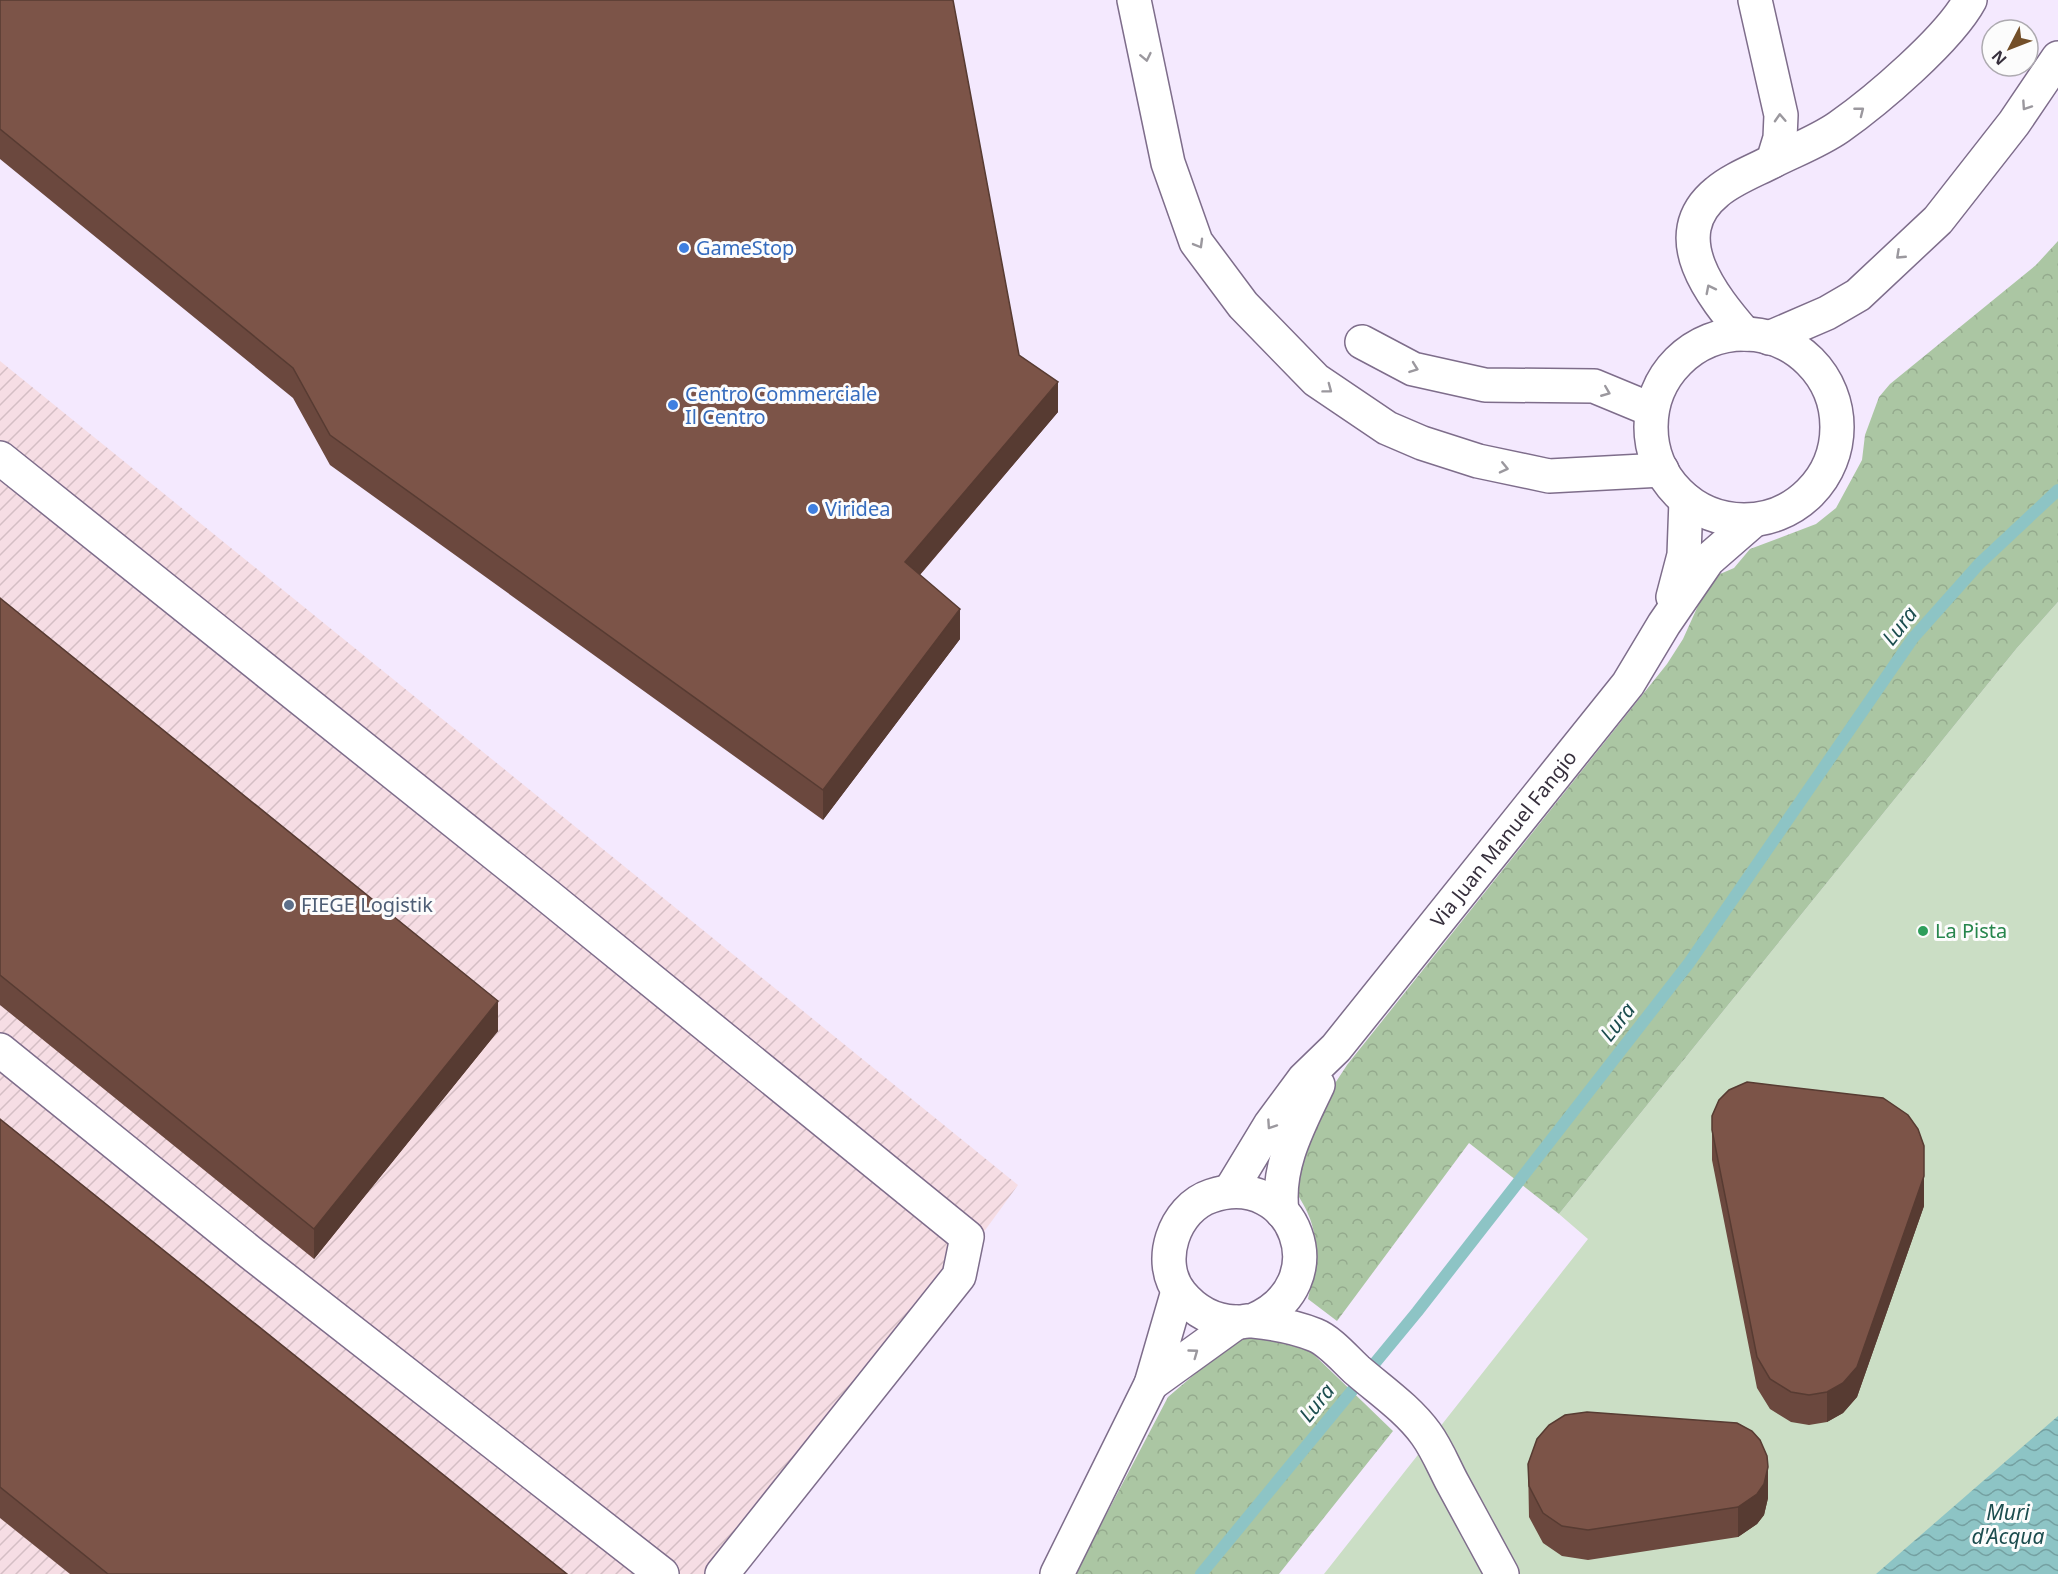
<svg xmlns="http://www.w3.org/2000/svg" width="2058" height="1574" font-family="'Noto Sans',sans-serif">
  <defs>
    <pattern id="industrial-furrows" width="10" height="10" patternUnits="userSpaceOnUse" patternTransform="scale(1.5)"><rect width="10" height="10" fill="#f6dde4"/><path d="M-1 1l2-2M0 10L10 0M9 11l2-2" fill="none" stroke="#d4bec4"/></pattern>
    <pattern id="forest-crowns" width="20" height="18" patternUnits="userSpaceOnUse" patternTransform="scale(1.5)"><rect width="20" height="18" fill="#abc6a3"/><path d="M2 6a3 3 0 1 1 6 0M12 15a3 3 0 1 1 6 0" fill="none" stroke="#94aa8d"/></pattern>
    <pattern id="water-waves" width="16" height="10" patternUnits="userSpaceOnUse" patternTransform="scale(1.5)"><rect width="16" height="10" fill="#8dc4c5"/><path d="M0 5q4-4 8 0t8 0" fill="none" stroke="#74a0a1"/></pattern>
  </defs>
  <rect width="100%" height="100%" fill="#f4e9fe"/>
  <path fill="url(#industrial-furrows)" d="M 0,361 L 1018,1185 L 735,1574 L 0,1574 Z"/>
  <path fill="#cbdec5" d="M 2058,602 L 2058,1574 L 1324,1574 L 1588,1239 L 1559,1214 L 2017,648 Z"/>
  <path fill="url(#forest-crowns)" d="M 2058,241 L 2058,602 L 2017,648 L 1559,1214 L 1469,1143 L 1337,1321 L 1308,1299 C 1318,1252 1322,1229 1293,1188 L 1309,1123 L 1347,1065 L 1667,664 L 1683,639 L 1701,599 L 1720,574 L 1734,568 L 1750,549 L 1816,524 L 1836,508 L 1862,460 L 1865,435 L 1879,397 L 1890,384 L 2036,265 Z
    M 1244,1332 L 1305,1346 L 1393,1431 L 1279,1574 L 1075,1574 L 1168,1397 Z"/>
  <path fill="url(#water-waves)" d="M 2058,1416 L 2058,1574 L 1876,1574 Z"/>
  <g fill="none" stroke-linecap="round" stroke-linejoin="round">
    <path stroke="#8dc4c5" stroke-width="12" d="M 1201,1574 L 1417,1312 L 1689,963 L 1913,638 L 1979,564 L 2058,490"/>
    <defs>
      <g id="minor">
        <path d="M 1134,0 L 1168,163 L 1196,242 L 1243,305 L 1316,380 L 1387,428 L 1422,443 L 1478,461 L 1549,476 L 1662,470"/>
        <path d="M 1773,161 C 1795,150 1819,141 1839,127 C 1876,101 1949,39 1970,0"/>
        <path d="M 1745,334 C 1713,297 1663,236 1717,192 C 1732,179 1756,170 1773,161 L 1780,138 L 1781,115 L 1755,0"/>
        <circle cx="1744" cy="427" r="93"/>
        <path d="M 1362,342 L 1413,369 L 1485,385 L 1594,386 L 1652,410"/>
        <path d="M 0,458 L 549,897 L 967,1237 L 959,1276 L 722,1574"/>
        <path d="M 1673,597 L 1684,555 L 1686,500"/>
        <path d="M 0,1050 L 251,1253 L 662,1574"/>
        <path id="s1" d="M 1230,1191 L 1270,1125 L 1304,1079 L 1336,1048 L 1628,684 L 1664,624 L 1708,560 L 1754,520"/>
        <path d="M 1282,1212 C 1276,1166 1299,1125 1318,1085"/>
        <path d="M 1252,1321 C 1340,1284 1294,1168 1211,1196 C 1174,1208 1155,1263 1181,1294 C 1195,1311 1213,1321 1235,1322 C 1241,1323 1247,1320 1253,1321 C 1272,1323 1298,1328 1315,1335 C 1330,1341 1345,1359 1357,1370 C 1380,1390 1408,1409 1426,1434 C 1437,1449 1444,1467 1452,1482 C 1469,1513 1485,1543 1502,1574"/>
        <path d="M 1151,1384 L 1237,1322"/>
        <path d="M 1057,1574 L 1151,1384 L 1178,1291"/>
      </g>
      <path id="major" d="M 1769,338 L 1827,313 L 1858,295 L 1938,220 L 2014,123 L 2058,58"/>
    </defs>
    <use href="#minor" stroke="#7e6d8b" stroke-width="36"/>
    <use href="#major" stroke="#7e6d8b" stroke-width="36"/>
    <use href="#minor" stroke="#fff" stroke-width="33"/>
    <use href="#major" stroke="#fff" stroke-width="33"/>
  </g>
  <path fill="#6b483e" d="M 0,0 L 1019,355 L 1058,412 L 920,575 L 960,639 L 823,820 L 330,465 L 293,398 L 0,159 Z
    M 0,598 L 498,1031 L 314,1259 L 0,1005 Z
    M 0,1119 L 567,1574 L 70,1574 L 0,1518 Z
    M 1712,1130 L 1924,1206 L 1857,1397 L 1843,1413 L 1827,1422 L 1809,1425 L 1791,1422 L 1770,1409 L 1757,1388 L 1712,1160 Z
    M 1528,1464 L 1768,1498 L 1764,1515 L 1757,1524 L 1738,1537 L 1588,1560 L 1562,1556 L 1543,1543 L 1529,1517 Z"/>
  <path fill="#573b32" d="M 1058,382 L 1058,412 L 905,592 L 905,562 Z
    M 960,609 L 960,639 L 823,820 L 823,790 Z
    M 498,1001 L 498,1031 L 314,1259 L 314,1229 Z
    M 1924,1146 L 1924,1206 L 1857,1397 L 1843,1413 L 1827,1422 L 1827,1392 Z
    M 1768,1467 L 1768,1498 L 1764,1515 L 1757,1524 L 1738,1537 L 1738,1507 Z"/>
  <path fill="#7c5448" stroke="#573b32" stroke-width="1.5" d="M 0,0 L 953,0 L 1019,355 L 1058,382 L 905,562 L 960,609 L 823,790 L 330,435 L 293,368 L 0,129 Z
    M 0,598 L 498,1001 L 314,1229 L 0,975 Z
    M 1747,1082 L 1883,1098 L 1908,1115 L 1918,1129 L 1924,1146 L 1924,1176 L 1857,1367 L 1843,1383 L 1827,1392 L 1809,1395 L 1791,1392 L 1770,1379 L 1757,1357 L 1712,1130 L 1712,1116 L 1719,1100 L 1729,1090 Z
    M 0,1119 L 567,1574 L 108,1574 L 0,1487 Z
    M 1587,1412 L 1737,1423 L 1752,1431 L 1760,1440 L 1767,1456 L 1768,1467 L 1764,1484 L 1757,1494 L 1738,1507 L 1588,1530 L 1562,1526 L 1543,1513 L 1529,1486 L 1528,1464 L 1537,1439 L 1549,1425 L 1565,1415 Z"/>
  <defs><path id="oneway-chevron" d="M-2-3.5L2.5 0L-2 3.5" fill="none" stroke-width="1.6" stroke-linecap="round" stroke-linejoin="round" transform="scale(1.5)"/></defs>
  <g stroke="#9b989e">
    <use href="#oneway-chevron" transform="translate(1146 57) rotate(78)"/>
    <use href="#oneway-chevron" transform="translate(2026 106) rotate(124)"/>
    <use href="#oneway-chevron" transform="translate(1860 111) rotate(-38)"/>
    <use href="#oneway-chevron" transform="translate(1780 118) rotate(-93)"/>
    <use href="#oneway-chevron" transform="translate(1199 244) rotate(60)"/>
    <use href="#oneway-chevron" transform="translate(1900 255) rotate(137)"/>
    <use href="#oneway-chevron" transform="translate(1710 289) rotate(-117)"/>
    <use href="#oneway-chevron" transform="translate(1414 368) rotate(20)"/>
    <use href="#oneway-chevron" transform="translate(1328 389) rotate(37)"/>
    <use href="#oneway-chevron" transform="translate(1606 392) rotate(22)"/>
    <use href="#oneway-chevron" transform="translate(1504 468) rotate(13)"/>
    <use href="#oneway-chevron" transform="translate(1271 1125) rotate(124)"/>
    <use href="#oneway-chevron" transform="translate(1194 1353) rotate(-36)"/>
  </g>
  <g fill="#3f7fe0" stroke="#fcfcfc" stroke-width="2">
    <circle cx="684" cy="248" r="6"/>
    <circle cx="673" cy="405" r="6"/>
    <circle cx="813" cy="509" r="6"/>
  </g>
  <circle fill="#5c6f8a" stroke="#fcfcfc" stroke-width="2" cx="289" cy="905" r="6"/>
  <circle fill="#2e9e5b" stroke="#fcfcfc" stroke-width="2" cx="1923" cy="931" r="6"/>
  <g text-anchor="middle" stroke-width="6" stroke-linejoin="round" paint-order="stroke">
    <g font-size="20" fill="#366cbe" stroke="#fcfcfc" text-anchor="start">
      <text x="696" y="255">GameStop</text>
      <text x="685" y="401">Centro Commerciale<tspan x="685" dy="23">Il Centro</tspan></text>
      <text x="825" y="516">Viridea</text>
    </g>
    <g font-size="20" fill="#37303d" stroke="#fcfcfc">
      <text dy="7" stroke="none"><textPath href="#s1" startOffset="447">Via Juan Manuel Fangio</textPath></text>
    </g>
    <g font-size="20" fill="#4e5e75" stroke="#fcfcfc" text-anchor="start">
      <text x="301" y="912">FIEGE Logistik</text>
    </g>
    <g font-size="20" fill="#27864d" stroke="#fcfcfc" text-anchor="start">
      <text x="1935" y="938">La Pista</text>
    </g>
    <g font-size="21" font-style="italic" fill="#1c4d4f" stroke="#fcfcfc">
      <text transform="translate(1900 626) rotate(-52)" y="7">Lura</text>
      <text transform="translate(1618 1022) rotate(-52)" y="7">Lura</text>
      <text transform="translate(1317 1403) rotate(-51)" y="7">Lura</text>
      <text x="2008" y="1520">Muri<tspan x="2008" dy="24">d'Acqua</tspan></text>
    </g>
  </g>
  <g transform="translate(2010 48) rotate(228)"><circle r="28" fill="#fcfcfc" stroke="#adaab0" stroke-width="1.5"/>
  <path d="M0-4.5L10 22L0 15L-10 22Z" fill="#734f29"/>
  <text y="-9" font-size="16" font-weight="bold" text-anchor="middle" fill="#37303d">N</text>
  </g>
</svg>
